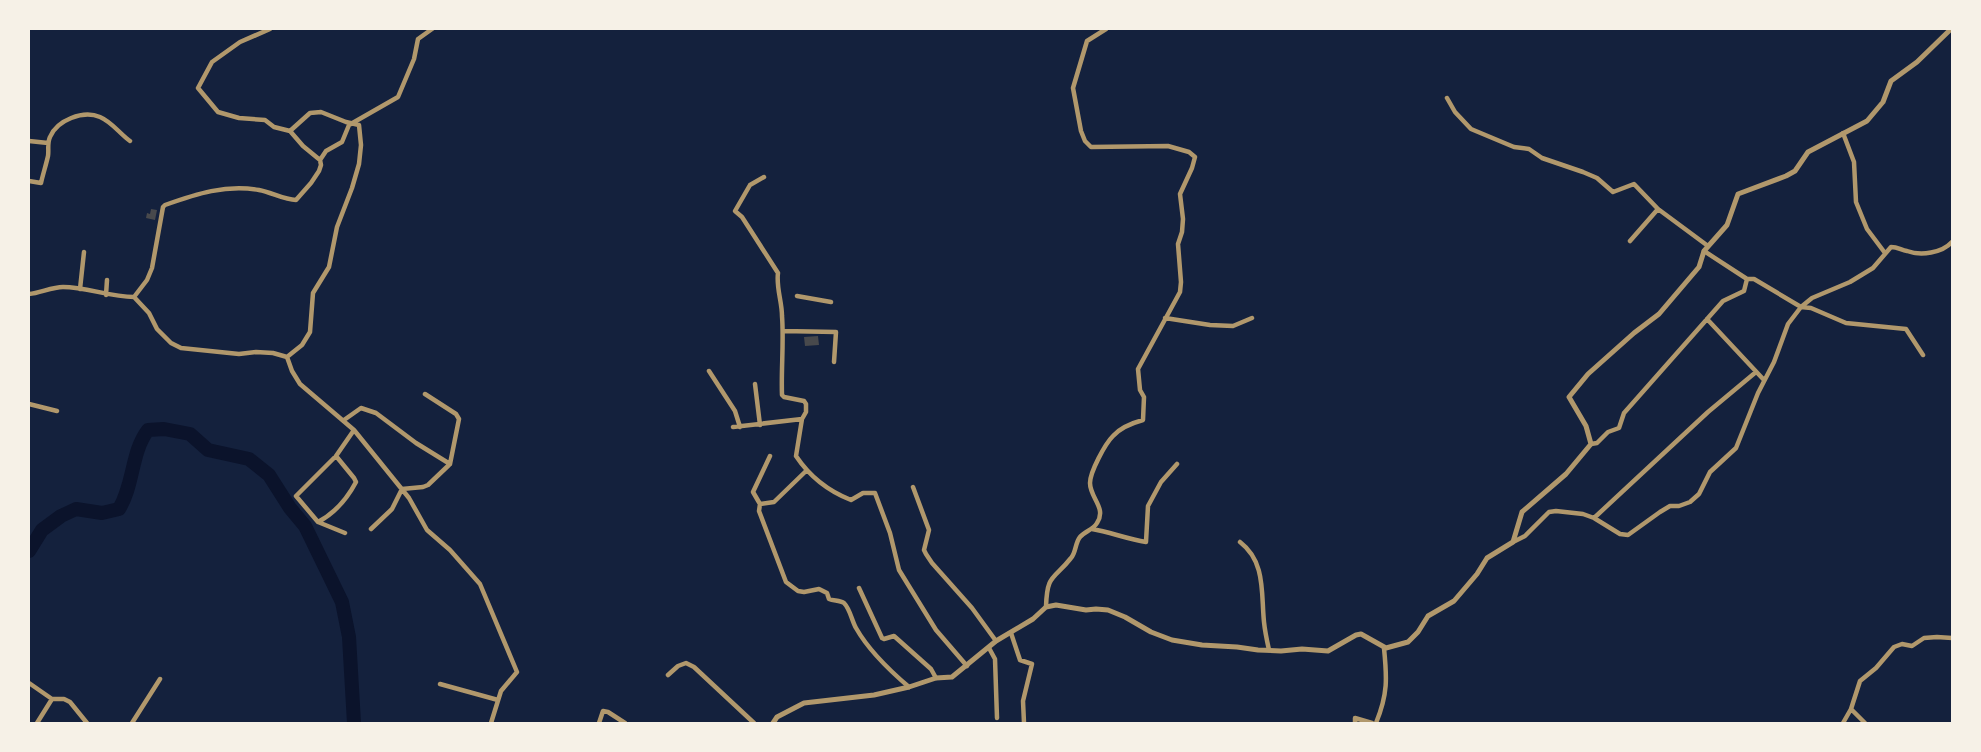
<svg xmlns="http://www.w3.org/2000/svg" width="1981" height="752" font-family="Inter,sans-serif">
  <rect width="100%" height="100%" fill="#14213d"/>
  <g fill="none" stroke-linecap="round" stroke-linejoin="round">
    <path stroke="#0b132b" stroke-width="14" d="M 29,551 L 42,530 L 61,516 L 76,509 L 102,513 L 119,509 C 134,485 131,452 148,430 L 164,429 L 190,434 L 208,450 L 249,459 L 269,475 L 290,508 L 305,526 L 342,602 L 349,637 L 354,723"/>
  </g>
  <path fill="#48494c" d="M 151,209 L 157,210 L 155,220 L 146,218 L 147,213 L 150,214 Z
    M 818,336 L 819,345 L 805,346 L 804,337 Z"/>
  <g fill="none" stroke-linecap="round" stroke-linejoin="round">
    <path stroke="#b1986c" stroke-width="4.5" d="M 1447,98 L 1455,112 L 1471,129 L 1514,147 L 1529,149 L 1542,158 L 1583,172 L 1597,178 L 1613,192 L 1634,184 L 1658,209 L 1708,246
      M 1843,133 L 1854,162 L 1856,202 L 1867,229 L 1885,253
      M 29,141 L 48,143
      M 320,160 L 326,151 L 342,142 L 349,125 L 398,97 L 414,59 L 418,39 L 432,29
      M 764,177 L 750,185 L 735,211 L 742,217 L 778,273 C 776,287 782,302 782,316 C 784,342 781,369 782,395 L 784,397 L 804,401 L 806,404 L 806,412 L 802,419 L 796,456 C 810,477 828,491 851,500 L 863,493 L 875,493 L 890,533 L 899,570 L 936,630 L 967,666
      M 29,181 L 41,183 C 43,174 46,165 48,156 C 49,150 47,143 50,137 C 57,120 83,110 100,117 C 112,122 120,134 130,141
      M 1630,241 L 1658,209
      M 1747,279 L 1754,279 L 1801,307 L 1811,308 L 1846,323 L 1906,329 L 1923,355
      M 80,289 L 84,252
      M 29,294 C 40,293 52,287 63,287 C 87,287 109,297 134,297 L 147,280 L 152,268 L 163,207 L 165,205 C 196,194 226,184 259,190 C 271,192 284,200 296,200 L 311,183 L 319,171 L 321,165 L 320,160 L 303,146 L 290,131 L 274,127 L 265,120 L 239,118 L 218,112 L 198,88 L 212,62 L 240,42 L 270,29
      M 106,295 L 107,280
      M 797,296 L 831,302
      M 134,297 L 149,313 L 157,329 L 171,343 L 181,348 L 239,354 L 256,352 L 273,353 L 287,357 L 292,371 L 300,384 L 354,430 L 409,498 L 427,530 L 450,550 L 480,584 L 517,672 L 501,691 L 491,723
      M 1165,318 L 1210,325 L 1233,326 L 1252,318
      M 1707,319 L 1764,380
      M 783,331 L 836,332 L 834,362
      M 287,357 L 302,345 L 310,332 L 313,293 L 329,267 L 337,227 L 352,188 L 359,164 L 361,145 L 359,125 L 346,122 L 321,112 L 310,113 L 290,131
      M 709,371 L 735,411 L 740,427
      M 755,384 L 760,425
      M 425,394 L 456,414 L 459,419 L 450,464
      M 29,404 L 57,411
      M 344,420 L 361,408 L 376,413 L 416,443 L 450,464 L 428,485 L 423,487 L 402,489 L 392,509 L 371,529
      M 733,427 L 802,419
      M 1591,444 L 1597,443 L 1608,432 L 1619,428 L 1624,413 L 1723,301 L 1744,291 L 1747,279 L 1704,251
      M 770,456 L 753,492 L 760,504 L 759,511 L 786,582 L 798,591 L 804,592 L 819,589 L 827,593 L 829,599 C 834,601 840,600 844,603 C 850,609 852,621 856,628 C 869,651 889,670 909,687
      M 913,487 L 929,530 L 924,550 L 926,554 L 932,563 L 972,608 L 996,641
      M 760,504 L 774,502 L 806,471
      M 1594,518 L 1708,412 L 1756,372
      M 318,522 C 335,513 347,499 356,482 L 354,478 L 336,456
      M 1092,529 C 1110,532 1127,539 1146,542 L 1148,506 L 1161,482 L 1177,464
      M 345,533 L 318,522 L 296,496 L 336,456 L 354,430
      M 1240,542 C 1266,562 1261,593 1264,622 C 1265,632 1267,641 1269,650
      M 1513,542 L 1525,536 L 1549,512 L 1556,511 L 1583,514 L 1594,518 L 1620,534 L 1628,535 L 1660,512 L 1670,506 L 1679,506 L 1690,502 L 1699,494 L 1710,472 L 1736,448 L 1758,393 L 1774,362 L 1788,324 L 1801,307 L 1812,298 L 1850,282 L 1873,268 L 1891,247 C 1898,247 1901,250 1907,251 C 1921,256 1942,253 1952,242
      M 859,588 L 882,638 L 884,639 L 894,636 L 931,669 L 936,678
      M 1046,607 C 1047,573 1054,580 1071,558 C 1076,553 1075,543 1080,537 C 1085,531 1093,530 1097,523 C 1107,508 1090,498 1090,483 C 1090,472 1105,444 1113,436 C 1121,427 1132,423 1143,420 L 1144,397 L 1140,390 L 1138,369 L 1180,292 L 1181,282 L 1178,244 L 1182,232 L 1183,219 L 1180,194 L 1192,168 L 1195,157 L 1189,152 L 1168,146 L 1091,147 L 1085,141 L 1081,131 L 1073,88 L 1087,41 L 1106,29
      M 1011,633 L 1020,660 L 1032,664 L 1023,701 L 1024,723
      M 989,648 L 995,659 L 997,718
      M 668,675 L 678,666 L 686,663 L 694,667 L 754,723
      M 29,683 L 52,699 L 64,699 L 70,702 L 87,723
      M 440,684 L 498,700
      M 1851,709 L 1865,723
      M 37,723 L 52,699
      M 132,723 L 160,679
      M 599,723 L 603,711 L 608,712 L 625,723
      M 1355,723 L 1355,718 L 1372,723
      M 1376,723 C 1388,694 1387,678 1384,648 L 1386,648
      M 1843,723 L 1851,709 L 1860,681 L 1876,668 L 1894,647 L 1902,644 L 1912,646 L 1924,638 L 1937,637 L 1952,638"/>
    <path stroke="#b1986c" stroke-width="5" d="M 773,723 L 777,717 L 804,703 L 874,695 L 909,687 L 936,678 L 952,677 L 996,641 L 1033,619 L 1046,607 L 1056,605 L 1086,610 L 1096,609 L 1108,610 L 1125,617 L 1151,632 L 1172,640 L 1202,645 L 1237,647 L 1258,650 L 1281,651 L 1302,649 L 1328,651 L 1356,635 L 1361,634 L 1386,648 L 1408,642 L 1418,632 L 1428,616 L 1454,601 L 1477,574 L 1487,558 L 1513,542 L 1522,512 L 1566,474 L 1591,444 L 1586,426 L 1569,397 L 1588,374 L 1634,333 L 1659,314 L 1699,267 L 1704,251 L 1727,225 L 1738,194 L 1786,176 L 1795,171 L 1808,152 L 1867,121 L 1883,102 L 1891,81 L 1917,62 L 1951,29"/>
  </g>
  <rect width="1981" height="752" fill="none" stroke="#f6f1e7" stroke-width="60"/>
</svg>
